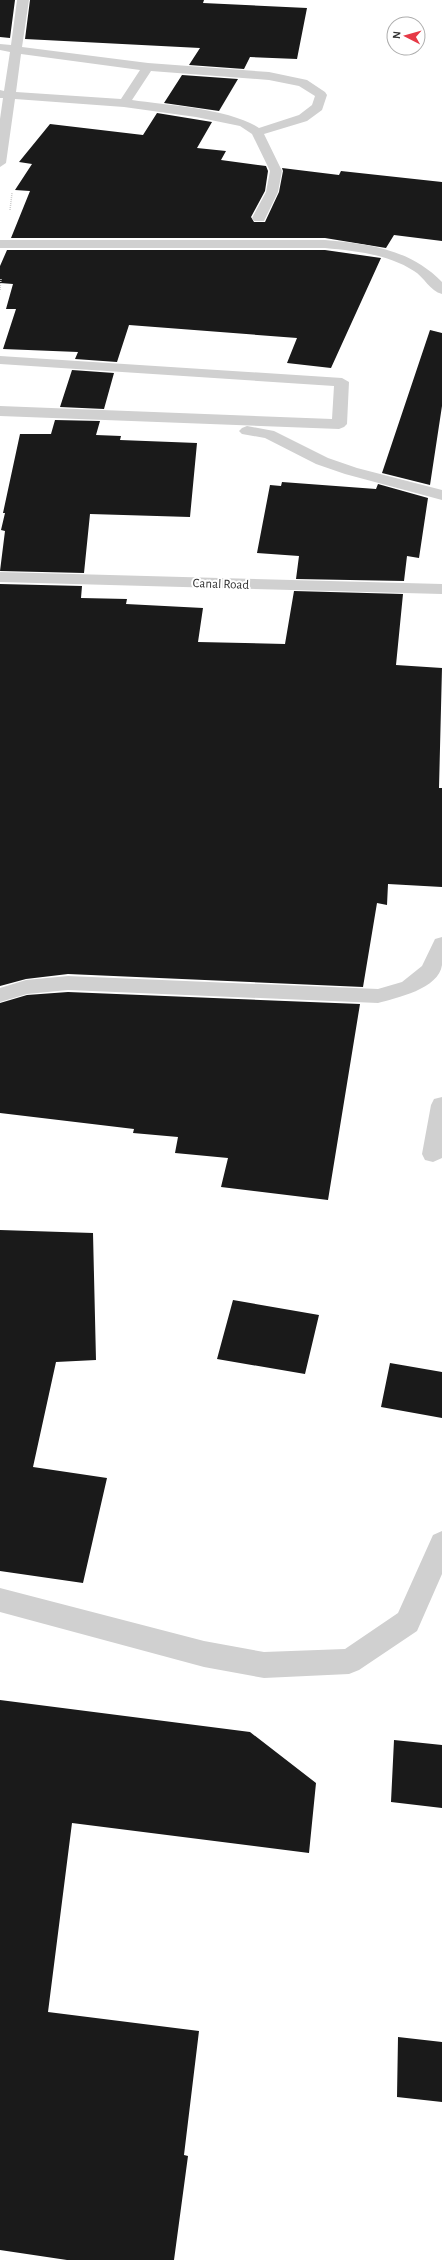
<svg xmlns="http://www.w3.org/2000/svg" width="442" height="2260" font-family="'Alegreya Sans',sans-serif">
  <rect width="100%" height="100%" fill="#fff"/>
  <path fill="#1a1a1a" d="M 0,0 L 15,0 L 10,38 L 0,37 Z
    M 30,0 L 204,0 L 203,3 L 307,8 L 297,59 L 250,57 L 244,69 L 189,65 L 200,48 L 25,39 Z
    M 182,75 L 238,79 L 219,111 L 164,103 Z
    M 157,113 L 212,122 L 197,148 L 226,151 L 221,160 L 266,166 L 268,171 L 265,191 L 251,217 L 254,222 L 265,222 L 279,192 L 283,171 L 282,168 L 339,175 L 341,171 L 442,182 L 442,241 L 394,235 L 386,248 L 325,238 L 11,238 L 30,191 L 15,190 L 32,164 L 19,162 L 50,124 L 143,135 Z
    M 7,250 L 325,250 L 381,258 L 331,368 L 287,363 L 297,338 L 129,325 L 117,362 L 75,359 L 78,352 L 3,349 L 16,309 L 6,309 L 13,284 L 0,283 L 0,266 Z
    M 430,330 L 442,333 L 442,406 L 430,485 L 382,473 Z
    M 72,370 L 114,373 L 104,409 L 60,407 Z
    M 55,420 L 100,421 L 96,435 L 121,436 L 120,440 L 197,443 L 190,517 L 90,514 L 84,573 L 0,571 L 5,531 L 1,530 L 5,513 L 3,513 L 20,434 L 51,434 Z
    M 282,482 L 376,489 L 378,484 L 428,498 L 419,558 L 407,556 L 404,581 L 296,579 L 299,556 L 257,553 L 270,485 L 281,486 Z
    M 0,584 L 82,586 L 81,598 L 127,599 L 126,604 L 203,608 L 198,642 L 285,644 L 294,591 L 403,594 L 396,665 L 442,668 L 439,788 L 442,788 L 442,887 L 388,884 L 387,905 L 377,903 L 363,987 L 68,974 L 26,979 L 0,986 Z
    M 68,992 L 360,1004 L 328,1200 L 221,1187 L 228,1158 L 175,1153 L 178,1137 L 133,1133 L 134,1129 L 0,1113 L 0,1003 L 27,995 Z
    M 0,1230 L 93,1233 L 96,1360 L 56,1362 L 33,1467 L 107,1478 L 83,1583 L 0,1571 Z
    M 233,1300 L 319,1315 L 305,1374 L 217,1359 Z
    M 390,1363 L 442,1372 L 442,1418 L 381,1407 Z
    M 0,1700 L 250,1732 L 316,1783 L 309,1853 L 72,1823 L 48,2012 L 199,2031 L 184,2155 L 188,2156 L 174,2260 L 67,2260 L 0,2250 Z
    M 394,1740 L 442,1745 L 442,1808 L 391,1802 Z
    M 398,2037 L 442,2042 L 442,2102 L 397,2097 Z"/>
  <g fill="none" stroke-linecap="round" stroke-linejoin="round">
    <path stroke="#cdcdcd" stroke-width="1.5" stroke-dasharray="1 1" stroke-linecap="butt" d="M 10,210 L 12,193
      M 0,290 L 1,279"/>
    <path fill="#d0d0d0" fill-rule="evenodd" d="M 17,0 L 29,0 L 22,47 L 148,63 L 269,72 L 307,80 L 325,92 L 327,95 L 322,110 L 307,121 L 264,134 L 282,171 L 278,192 L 264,221 L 254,221 L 252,218 L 266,192 L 270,171 L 252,134 L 240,126 L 196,117 L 124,107 L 15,99 L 6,163 L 0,167 L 0,119 L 3,98 L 0,98 L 0,90 L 4,91 L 10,52 L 0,50 L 0,44 L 11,45 ZM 21,54 L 140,70 L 121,99 L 16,92 ZM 151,71 L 269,80 L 299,86 L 315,96 L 312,105 L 299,115 L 259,128 C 231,109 166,105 132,100 Z
      M 0,240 L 325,240 C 369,244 410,249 442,282 L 442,294 C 430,291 424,277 414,271 C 388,254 355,251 325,248 L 0,248 Z
      M 0,356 L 342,378 L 349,382 L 347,424 L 344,427 L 339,429 L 0,416 L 0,406 L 332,419 L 334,386 L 0,364 Z
      M 247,426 L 274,431 L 328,458 L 357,468 L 442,490 L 442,500 L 345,474 L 316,464 L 265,438 L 242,434 L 239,431 L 242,428 Z
      M 0,572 L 442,584 L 442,594 L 0,582 Z
      M 442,937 C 442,946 442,956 442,965 C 439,989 396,998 378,1003 L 68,990 L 27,994 L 0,1002 L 0,988 L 26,980 L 68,976 L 378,989 L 402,982 L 422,966 L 435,939 Z
      M 442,1097 L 442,1158 L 433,1162 L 425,1160 L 422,1154 L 431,1105 L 434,1099 Z
      M 442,1531 L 442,1574 L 417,1631 L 359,1670 L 349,1674 L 264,1678 L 204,1667 L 0,1612 L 0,1588 L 204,1641 L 264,1652 L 345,1649 L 398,1613 L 433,1535 Z"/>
  </g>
  <g text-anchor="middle" stroke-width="4" stroke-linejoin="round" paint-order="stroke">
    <g font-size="13" fill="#333" stroke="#fff">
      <text transform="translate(221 583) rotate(2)" y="5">Canal Road</text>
    </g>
  </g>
  <g transform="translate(406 36) rotate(276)"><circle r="19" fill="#ffffff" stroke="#adadad"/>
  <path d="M0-3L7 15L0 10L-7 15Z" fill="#e63946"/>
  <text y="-6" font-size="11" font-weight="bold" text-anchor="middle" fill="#333333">N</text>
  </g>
</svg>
